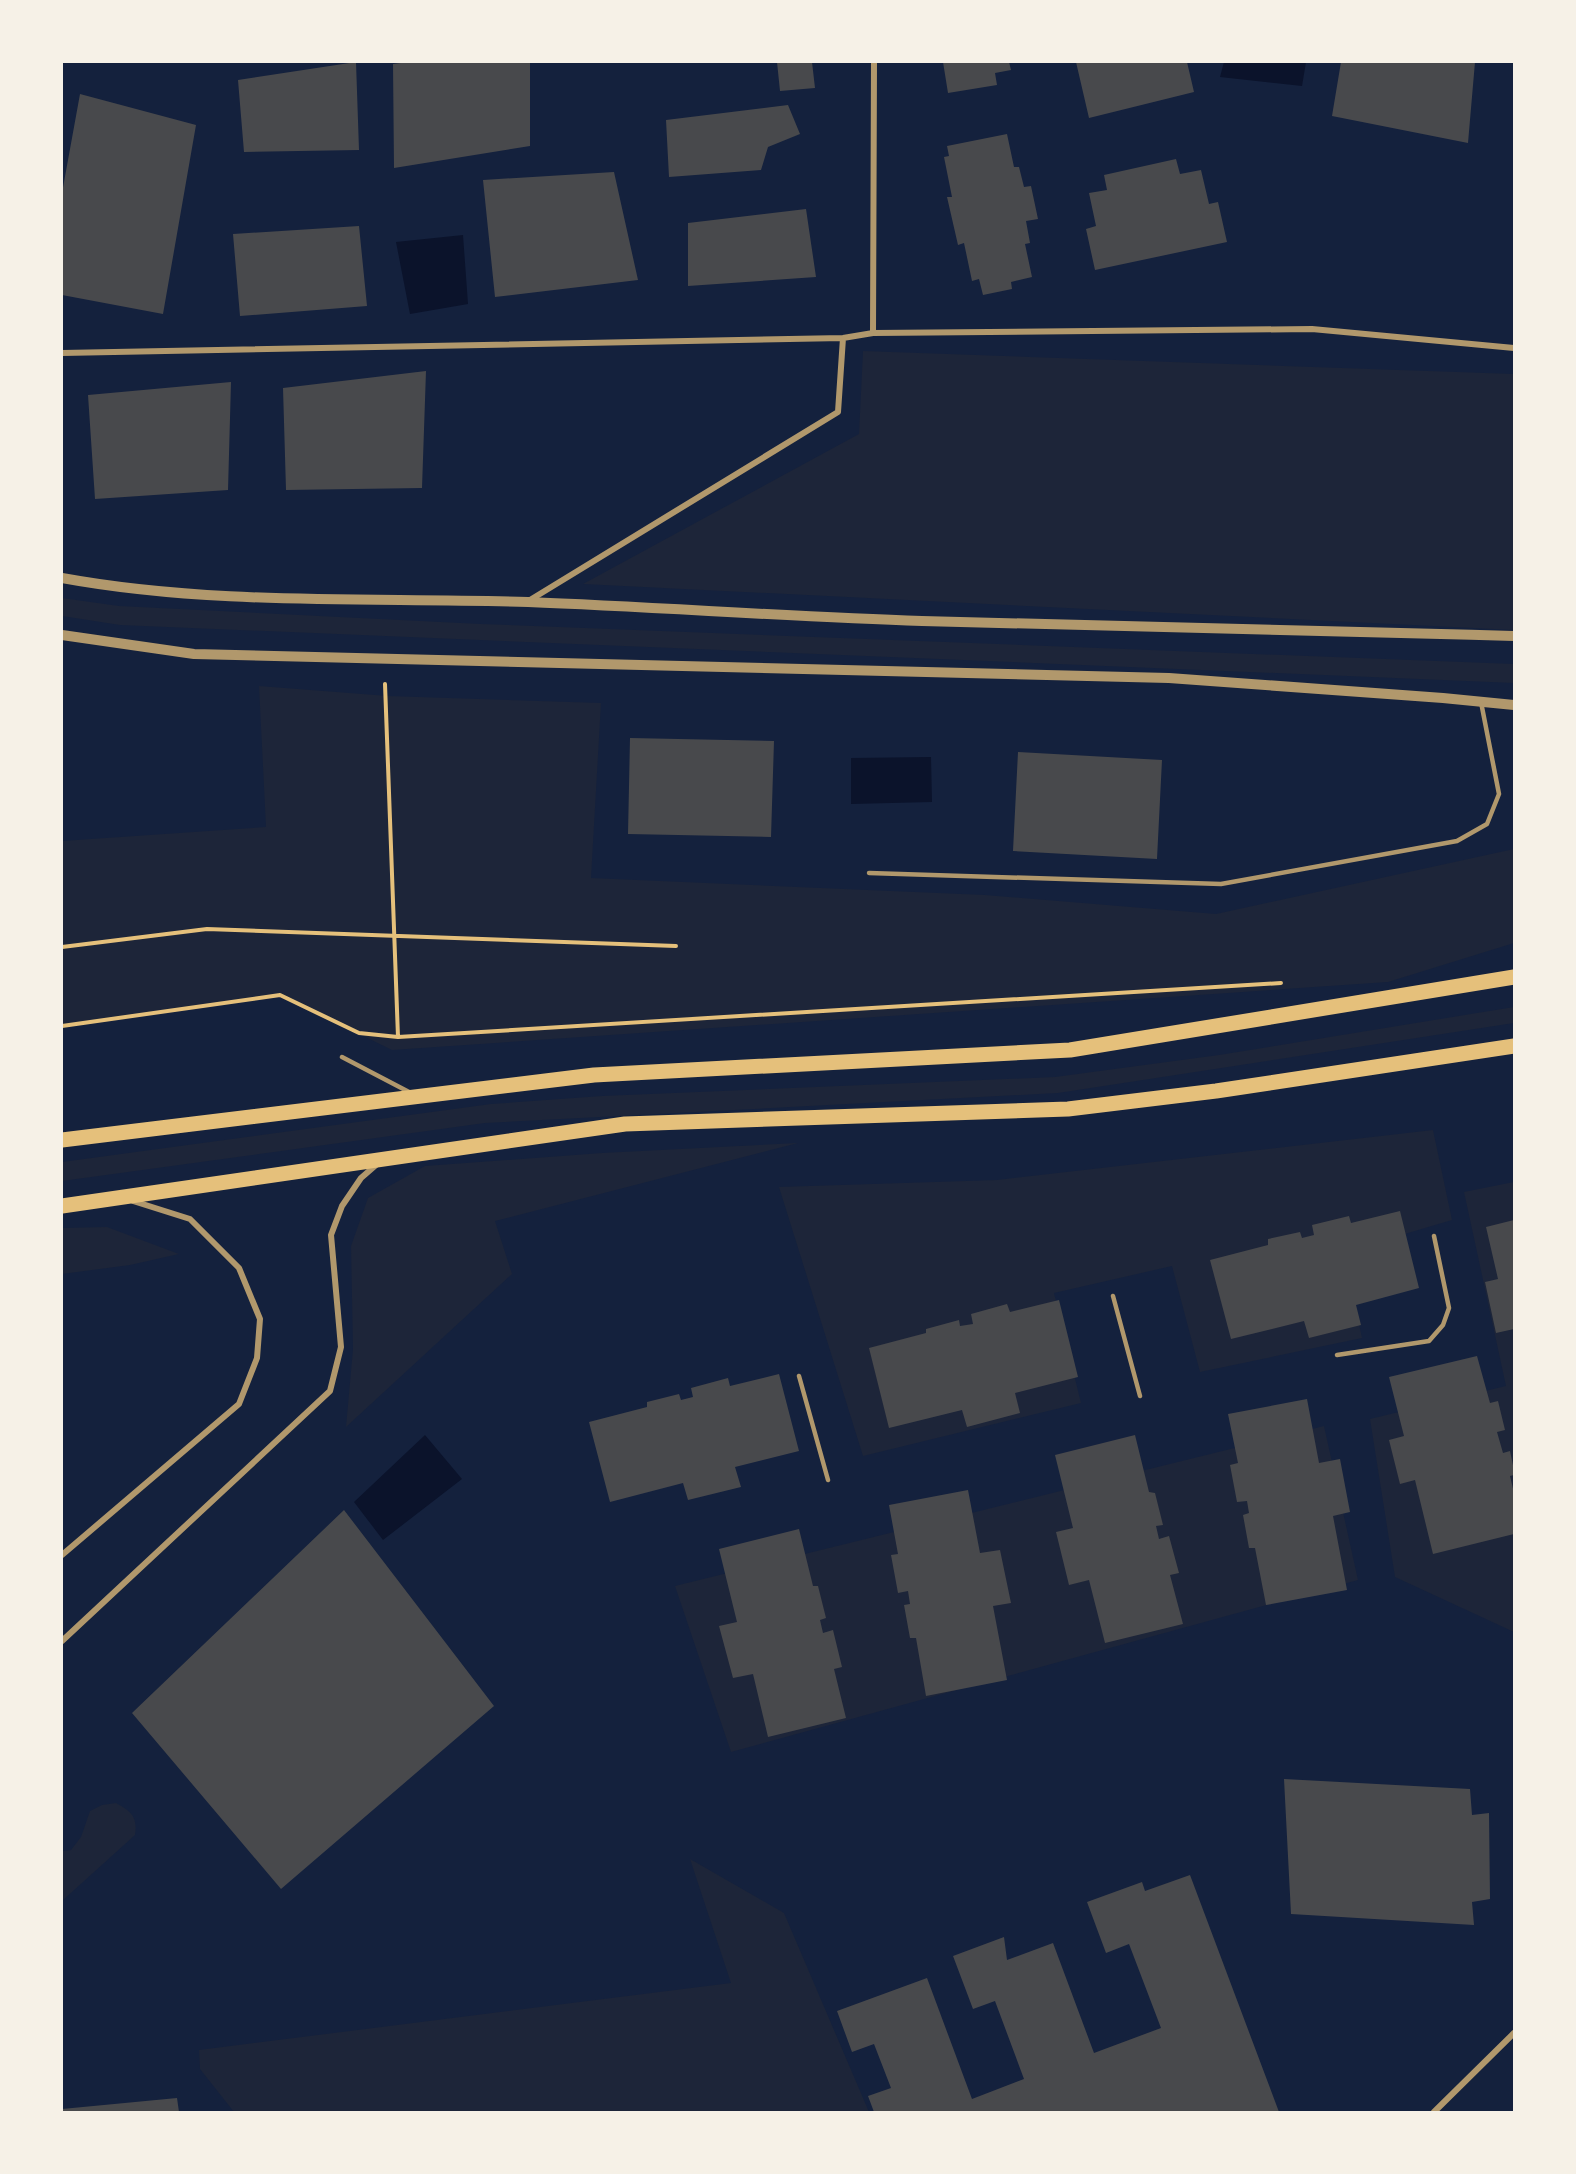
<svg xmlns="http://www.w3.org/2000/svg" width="1576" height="2174" font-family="'Zilla Slab',serif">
  <rect width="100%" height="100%" fill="#14213d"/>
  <path fill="#1d2539" d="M 863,351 L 1514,374 L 1514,630 L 583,584 L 859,434 Z
    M 62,598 L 119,606 L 481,624 L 1514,664 L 1514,683 L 120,625 L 62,616 Z
    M 259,686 L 388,696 L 601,703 L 591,878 L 985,895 L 1216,914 L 1514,849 L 1514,943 L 1388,982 L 392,1050 L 280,995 L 62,1026 L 62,841 L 266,827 Z
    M 1514,1007 L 1514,1023 L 1058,1093 L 485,1123 L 62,1181 L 62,1162 L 491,1104 L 602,1096 L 1055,1077 L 1219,1055 Z
    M 1433,1130 L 1452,1220 L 1344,1252 L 1362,1338 L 1200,1372 L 1172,1266 L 1054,1293 L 1081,1403 L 863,1456 L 779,1187 L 997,1180 Z
    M 798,1143 L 495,1221 L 512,1274 L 346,1427 L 353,1349 L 351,1246 L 368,1198 L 425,1166 L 602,1153 Z
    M 1514,1182 L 1514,1632 L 1395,1577 L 1370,1419 L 1506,1386 L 1464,1192 Z
    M 107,1227 L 179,1254 L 130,1265 L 62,1274 L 62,1228 Z
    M 1324,1426 L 1358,1580 L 731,1752 L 675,1586 Z
    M 116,1803 C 131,1811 138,1817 135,1835 L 62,1901 L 62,1851 L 71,1850 L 81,1837 L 90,1811 L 102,1805 Z
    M 690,1859 L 784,1913 L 869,2112 L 234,2112 L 200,2069 L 199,2050 L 731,1983 Z"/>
  <path fill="#0b132b" d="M 1224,62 L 1306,62 L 1302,86 L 1220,77 Z
    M 463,235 L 468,304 L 410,314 L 396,242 Z
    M 931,757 L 932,802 L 851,804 L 851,758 Z
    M 425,1435 L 462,1479 L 383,1540 L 354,1502 Z"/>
  <path fill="#48494c" d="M 356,62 L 359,150 L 244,152 L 238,80 Z
    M 408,62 L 530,62 L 530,146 L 394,168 L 393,64 Z
    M 777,62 L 812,62 L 815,88 L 780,91 Z
    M 943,62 L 1009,62 L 1011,70 L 995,73 L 997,85 L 948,93 Z
    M 1076,62 L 1187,62 L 1194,92 L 1089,118 Z
    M 1341,62 L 1475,62 L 1468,143 L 1332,116 Z
    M 80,94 L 196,125 L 163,314 L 62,295 L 62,193 Z
    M 788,105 L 800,134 L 768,147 L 761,170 L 669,177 L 666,120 Z
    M 1007,134 L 1014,167 L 1019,167 L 1024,187 L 1031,186 L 1038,219 L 1026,221 L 1030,243 L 1025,244 L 1032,277 L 1011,282 L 1012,289 L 983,295 L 979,279 L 972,281 L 964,243 L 958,245 L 947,197 L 952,197 L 944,157 L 949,156 L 947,146 Z
    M 1176,159 L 1180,174 L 1201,170 L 1209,204 L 1218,202 L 1227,242 L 1095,270 L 1086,229 L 1096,226 L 1089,193 L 1107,190 L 1104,175 Z
    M 614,172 L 638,280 L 495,297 L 483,180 Z
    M 806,209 L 816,277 L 688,286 L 688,223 Z
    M 359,226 L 367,306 L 240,316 L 233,234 Z
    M 426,371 L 422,488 L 286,490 L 283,388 Z
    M 231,382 L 228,490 L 95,499 L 88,395 Z
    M 630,738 L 774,741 L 771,837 L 628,834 Z
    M 1018,752 L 1162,760 L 1157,859 L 1013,851 Z
    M 1400,1211 L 1419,1288 L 1356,1305 L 1361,1325 L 1309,1338 L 1304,1321 L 1231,1339 L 1210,1260 L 1268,1245 L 1268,1239 L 1300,1232 L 1302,1238 L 1314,1235 L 1312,1225 L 1349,1216 L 1351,1223 Z
    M 1514,1220 L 1514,1329 L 1496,1333 L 1485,1282 L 1498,1279 L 1486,1227 Z
    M 1059,1300 L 1078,1377 L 1015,1393 L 1020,1413 L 967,1427 L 962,1410 L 889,1428 L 869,1348 L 926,1333 L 926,1329 L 959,1320 L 960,1326 L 973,1324 L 971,1314 L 1007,1304 L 1010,1312 Z
    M 1477,1356 L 1490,1403 L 1498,1401 L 1505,1430 L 1497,1432 L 1503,1453 L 1510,1451 L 1514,1470 L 1514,1475 L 1510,1476 L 1514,1493 L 1514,1534 L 1433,1554 L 1415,1480 L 1400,1484 L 1389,1440 L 1404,1436 L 1389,1377 Z
    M 779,1374 L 799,1451 L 735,1467 L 741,1487 L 688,1500 L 683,1483 L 610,1502 L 589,1422 L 647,1407 L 647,1402 L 679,1394 L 681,1400 L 693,1397 L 691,1388 L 728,1378 L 730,1386 Z
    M 1307,1399 L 1319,1463 L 1340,1459 L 1350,1512 L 1333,1516 L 1347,1590 L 1266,1605 L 1255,1548 L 1249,1548 L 1243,1515 L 1249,1513 L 1247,1501 L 1237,1502 L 1230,1465 L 1238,1463 L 1228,1414 Z
    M 1135,1435 L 1149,1492 L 1155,1493 L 1163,1525 L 1156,1526 L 1159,1539 L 1169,1536 L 1179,1573 L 1170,1575 L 1183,1624 L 1105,1643 L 1089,1580 L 1069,1585 L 1056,1532 L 1073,1528 L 1055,1455 Z
    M 968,1490 L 980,1553 L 1000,1550 L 1011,1603 L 993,1606 L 1007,1680 L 926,1696 L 916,1638 L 910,1638 L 904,1605 L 910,1604 L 908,1591 L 898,1593 L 891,1555 L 898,1554 L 889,1505 Z
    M 344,1510 L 494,1706 L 281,1889 L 132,1713 Z
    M 799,1529 L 813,1586 L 818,1586 L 826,1618 L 820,1620 L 823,1633 L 833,1630 L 842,1667 L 834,1669 L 846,1718 L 768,1737 L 753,1674 L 733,1678 L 719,1626 L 737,1622 L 719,1549 Z
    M 1284,1779 L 1470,1789 L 1472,1815 L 1489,1813 L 1490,1899 L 1472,1902 L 1474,1925 L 1291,1914 Z
    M 1190,1875 L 1279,2112 L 874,2112 L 868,2096 L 891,2088 L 874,2044 L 852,2052 L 837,2011 L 927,1978 L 972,2099 L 1024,2079 L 995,2001 L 973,2009 L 953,1956 L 1004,1937 L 1007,1960 L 1053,1943 L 1094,2053 L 1161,2028 L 1129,1944 L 1106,1953 L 1087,1902 L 1142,1882 L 1145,1891 Z
    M 177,2098 L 179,2112 L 62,2112 L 62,2109 Z"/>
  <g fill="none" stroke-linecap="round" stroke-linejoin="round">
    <path stroke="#e5c07b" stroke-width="4" d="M 385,684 L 398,1037
      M 62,947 L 207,929 L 676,946
      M 62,1026 L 280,995 L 359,1033 L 398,1037 L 1281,983"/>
    <path stroke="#b1986c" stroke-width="4.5" d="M 869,873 L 1221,884 L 1457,841 L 1487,824 L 1499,794 L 1481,702
      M 342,1057 L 409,1092
      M 1113,1296 L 1140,1396
      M 1337,1355 L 1429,1341 L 1443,1325 L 1449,1308 L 1434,1236
      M 799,1376 L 828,1480"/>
    <path stroke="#b1986c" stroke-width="6" d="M 873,333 L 874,62
      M 62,353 L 843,338 L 873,333 L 1312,329 L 1514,348
      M 530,600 L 838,412 L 843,338
      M 62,1555 L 239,1404 L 257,1358 L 260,1319 L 239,1268 L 190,1219 L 133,1201
      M 62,1641 L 330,1391 L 341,1347 L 331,1235 L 342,1206 L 361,1178 L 376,1165
      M 1434,2112 L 1514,2033"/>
    <path stroke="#b1986c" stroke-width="10" d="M 62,578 C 215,606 373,597 528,602 C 660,607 791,617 922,621 C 1120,627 1317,630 1514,636
      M 62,635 L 194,654 L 1169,678 L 1443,698 L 1514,705"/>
    <path stroke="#e5c07b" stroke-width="15" d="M 62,1140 L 594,1075 L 1070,1050 L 1514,977
      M 62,1206 L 625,1124 L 1068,1109 L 1216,1091 L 1514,1046"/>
  </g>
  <rect width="1576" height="2174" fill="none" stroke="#f6f1e7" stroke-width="126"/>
</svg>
